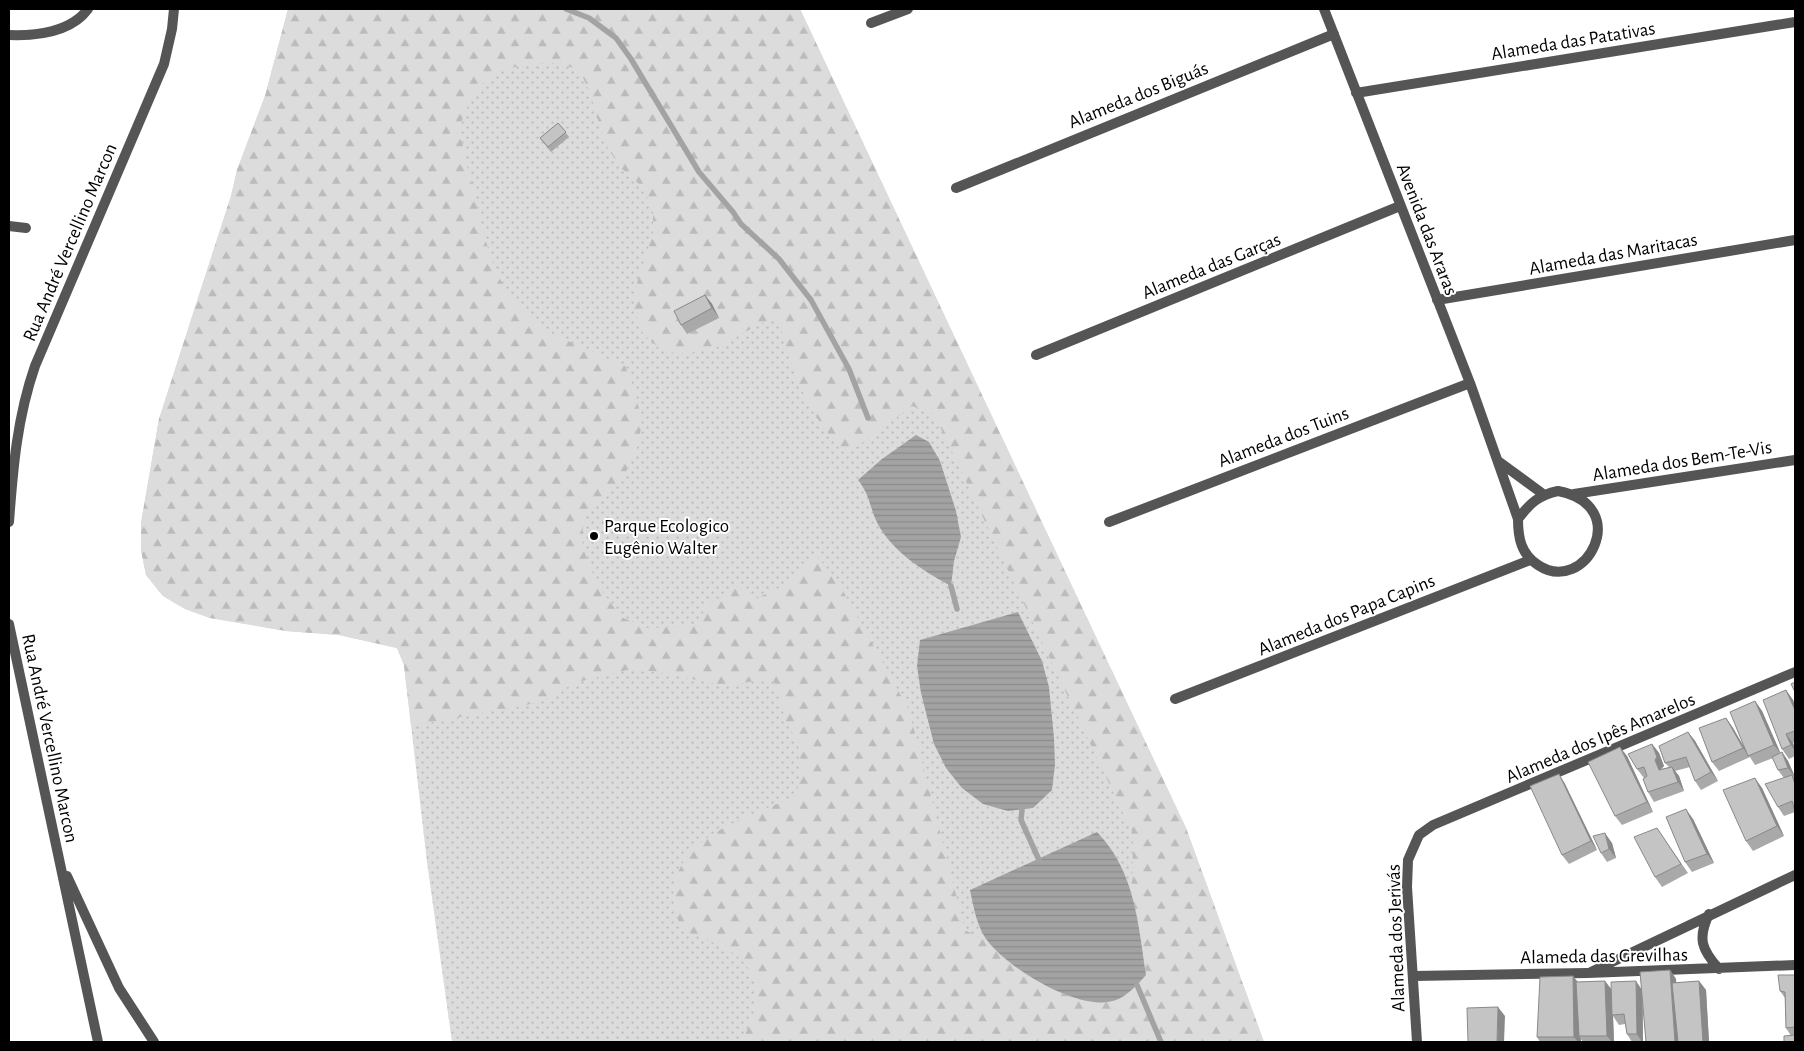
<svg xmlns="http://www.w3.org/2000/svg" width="1804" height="1051" font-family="'Alegreya Sans',sans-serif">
  <defs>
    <pattern id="green-dots" width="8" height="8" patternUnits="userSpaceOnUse" patternTransform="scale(1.25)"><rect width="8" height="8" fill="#dcdcdc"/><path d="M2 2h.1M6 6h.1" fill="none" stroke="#bbb" stroke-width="1.8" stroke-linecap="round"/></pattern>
    <pattern id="forest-firs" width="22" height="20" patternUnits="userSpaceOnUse" patternTransform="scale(1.25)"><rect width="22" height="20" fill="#dcdcdc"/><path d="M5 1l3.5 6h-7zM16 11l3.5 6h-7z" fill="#bbb"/></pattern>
    <pattern id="water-rules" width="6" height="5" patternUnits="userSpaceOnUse" patternTransform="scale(1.25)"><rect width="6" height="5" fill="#a3a3a3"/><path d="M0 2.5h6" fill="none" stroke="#8b8b8b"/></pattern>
  </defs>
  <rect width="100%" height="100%" fill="#fff"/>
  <path fill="url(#green-dots)" d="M 288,9 L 800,9 L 1186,828 L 1264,1042 L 452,1042 L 427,862 L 404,665 L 397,648 L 339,635 L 286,631 L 210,618 L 185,609 L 163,596 L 146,575 L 141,550 L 141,523 L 159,419 L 231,196 L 237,170 L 265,96 Z"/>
  <path fill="url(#forest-firs)" fill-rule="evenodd" d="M 288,9 L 800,9 L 1186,828 L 1264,1042 L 741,1042 C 758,1013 766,975 733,953 C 718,943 700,937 683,931 C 680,924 675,914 674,906 C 667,835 748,820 796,795 L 802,769 L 798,744 L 786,721 L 774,682 L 754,681 L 727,686 L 652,671 L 627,670 L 574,683 L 552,697 L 527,705 L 411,726 L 404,665 L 397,648 L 339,635 L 286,631 L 210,618 L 185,609 L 163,596 L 146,575 L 141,550 L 141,523 L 159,419 L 231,196 L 237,170 L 265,96 ZM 552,63 L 579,69 L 590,93 L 605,143 L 619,166 L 639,184 L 653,207 L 653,233 L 637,283 L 634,309 L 643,334 L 664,352 L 691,354 L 717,347 L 768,320 L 779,323 L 798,383 L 815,415 L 841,451 L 852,450 L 912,406 L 934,414 L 1133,834 L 1132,895 L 1138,920 L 1146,975 L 1069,996 L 1031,977 L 1009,961 L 989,943 L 965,930 L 909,710 L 838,582 L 816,555 L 786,585 L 757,598 L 740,585 L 706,606 L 698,626 L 647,628 L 621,617 L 599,587 L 588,563 L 581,537 L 587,512 L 625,474 L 636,451 L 642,424 L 635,391 L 625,366 C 585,347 540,335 512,298 C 490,269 484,234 476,199 C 470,174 459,147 462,121 C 463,115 467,109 469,103 C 484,69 518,64 552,63 Z"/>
  <path fill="url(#water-rules)" d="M 916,435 L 929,442 L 940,461 L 956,511 L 961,537 L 954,561 L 951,586 C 923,571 888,549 875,518 C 869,503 869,494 858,480 L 882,459 Z
    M 1018,612 L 1042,661 L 1049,687 L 1054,738 L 1055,765 L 1052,790 L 1033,808 L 1008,811 L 983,804 L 962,788 L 946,768 L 934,744 L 921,693 L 917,666 L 920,640 Z
    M 1097,832 C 1135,871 1138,923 1146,975 C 1138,984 1127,996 1116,1000 C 1081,1013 1013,971 990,944 C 977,929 974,909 970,890 Z"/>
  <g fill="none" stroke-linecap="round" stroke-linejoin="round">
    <path stroke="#a3a3a3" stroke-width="5.5" d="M 566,9 L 589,18 L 616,38 L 631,59 L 699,172 L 733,212 L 741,224 L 779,259 L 811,300 L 849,369 L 868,418
      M 951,586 L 957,609
      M 1022,810 L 1021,820 L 1039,860
      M 1137,985 L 1161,1042"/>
    <path stroke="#555" stroke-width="10" d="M 1324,9 L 1470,383 L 1518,519
      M 871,23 L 908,9
      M 9,35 C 36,36 71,32 88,9
      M 1356,93 L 1795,22
      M 956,188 L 1334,34
      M 9,226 L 26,228
      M 1437,300 L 1795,240
      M 1036,355 L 1400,206
      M 1498,461 L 1543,494
      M 1558,491 C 1634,505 1586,597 1538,565 C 1521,554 1518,538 1518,519 C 1530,503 1539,495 1558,491 Z
      M 1574,494 L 1795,460
      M 9,522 C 13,468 17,418 35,366 L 164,64 L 172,29 L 174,9
      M 1109,522 L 1470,383
      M 9,624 L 98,1042
      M 1175,699 L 1530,560
      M 67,876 L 119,988 L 154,1042
      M 1709,914 C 1697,939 1702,950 1719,969
      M 1591,972 L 1795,875
      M 1414,976 L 1588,973 L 1795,965
      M 1417,1042 L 1407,887 L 1408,860 L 1419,835 L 1433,825 L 1795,672"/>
  </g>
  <path fill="#a9a9a9" d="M 558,123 L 569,137 L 551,152 L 540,138 Z
    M 705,295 L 712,304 L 719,318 L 687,334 L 681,325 Z
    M 1786,690 L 1793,700 L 1795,705 L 1795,742 L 1793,743 L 1795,749 L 1795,756 L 1789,759 L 1782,749 Z
    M 1755,701 L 1762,711 L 1780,753 L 1782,752 L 1788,761 L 1795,777 L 1794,777 L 1795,780 L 1795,812 L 1784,816 L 1778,807 L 1784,778 L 1778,770 L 1773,758 L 1755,765 L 1750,757 L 1719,771 L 1712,762 L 1726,718 L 1733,728 L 1747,753 Z
    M 1688,732 L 1695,741 L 1718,781 L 1701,790 L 1695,781 L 1690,767 L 1675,771 L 1679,776 L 1684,791 L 1654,802 L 1648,792 L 1644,778 L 1637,769 L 1652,744 L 1659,753 L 1664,766 L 1661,769 L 1669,767 L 1665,763 Z
    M 1627,756 L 1653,812 L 1622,825 L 1615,816 Z
    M 1559,774 L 1565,784 L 1597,850 L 1569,864 L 1562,855 Z
    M 1762,788 L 1784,836 L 1753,851 L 1746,841 Z
    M 1693,819 L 1714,863 L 1692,872 L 1685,862 Z
    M 1657,828 L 1688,873 L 1662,887 L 1655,877 Z
    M 1612,843 L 1616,858 L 1607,862 L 1601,853 Z
    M 1670,970 L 1676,979 L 1676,983 L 1699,981 L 1706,990 L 1709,1042 L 1646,1042 L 1643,1007 L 1643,1042 L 1632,1042 L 1627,1034 L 1625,1024 L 1619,1025 L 1613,1016 L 1614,1042 L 1583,1042 L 1581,1039 L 1581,1042 L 1540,1042 L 1537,1037 L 1573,976 L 1578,982 L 1605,981 L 1611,990 L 1641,989 Z
    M 1795,975 L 1795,1042 L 1786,1028 L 1785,998 L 1780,991 Z"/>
  <path fill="#898989" d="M 705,295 L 712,304 L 719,318 L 712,308 Z
    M 1786,690 L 1793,700 L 1795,705 L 1795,710 Z
    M 1755,701 L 1762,711 L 1781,754 L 1774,745 Z
    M 1726,718 L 1733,728 L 1750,757 L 1743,748 Z
    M 1688,732 L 1695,741 L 1718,781 L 1711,772 Z
    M 1786,734 L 1793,743 L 1795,749 L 1795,751 L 1791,745 Z
    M 1652,744 L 1659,753 L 1664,766 L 1661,769 L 1659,770 L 1655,760 Z
    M 1620,747 L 1627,756 L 1653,812 L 1647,802 Z
    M 1782,752 L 1788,761 L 1795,777 L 1788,768 Z
    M 1672,767 L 1679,776 L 1684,791 L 1678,782 Z
    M 1559,774 L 1565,784 L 1597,850 L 1591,841 Z
    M 1755,778 L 1762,788 L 1784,836 L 1777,826 Z
    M 1686,809 L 1693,819 L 1714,863 L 1707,854 Z
    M 1605,833 L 1612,843 L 1616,858 L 1609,849 Z
    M 1670,970 L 1676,979 L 1681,1042 L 1675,1042 Z
    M 1573,976 L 1580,986 L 1579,1036 L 1581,1039 L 1581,1042 L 1578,1042 L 1574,1037 Z
    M 1605,981 L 1612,990 L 1614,1042 L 1612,1042 L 1607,1036 Z
    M 1636,981 L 1642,990 L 1643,1042 L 1642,1042 L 1637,1034 Z
    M 1699,981 L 1706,990 L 1709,1042 L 1703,1042 Z
    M 1498,1007 L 1505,1016 L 1504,1042 L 1497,1042 Z"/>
  <path fill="#c4c4c4" stroke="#898989" d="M 558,123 L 566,132 L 548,147 L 540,138 Z
    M 705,295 L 712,308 L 681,325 L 674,311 Z
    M 1795,682 L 1795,692 L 1791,684 Z
    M 1786,690 L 1795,710 L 1795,731 L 1786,734 L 1791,745 L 1782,749 L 1763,700 Z
    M 1755,701 L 1774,745 L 1748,756 L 1730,712 Z
    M 1726,718 L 1743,748 L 1712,762 L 1699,728 Z
    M 1688,732 L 1711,772 L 1695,781 L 1686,757 L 1665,763 L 1659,746 Z
    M 1652,744 L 1657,757 L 1655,760 L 1659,770 L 1672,767 L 1678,782 L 1648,792 L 1643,779 L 1647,776 L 1644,767 L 1637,769 L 1628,754 Z
    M 1620,747 L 1647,802 L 1615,816 L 1588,762 Z
    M 1782,752 L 1788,768 L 1778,770 L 1772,757 Z
    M 1559,774 L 1591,841 L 1562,855 L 1530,786 Z
    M 1792,775 L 1795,784 L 1795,807 L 1794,808 L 1792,801 L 1778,807 L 1765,784 Z
    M 1755,778 L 1777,826 L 1746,841 L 1723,790 Z
    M 1686,809 L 1707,854 L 1685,862 L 1666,817 Z
    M 1657,828 L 1681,864 L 1655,877 L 1634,837 Z
    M 1605,833 L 1609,849 L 1601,853 L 1593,836 Z
    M 1670,970 L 1675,1042 L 1646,1042 L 1640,972 Z
    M 1778,975 L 1795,975 L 1795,1027 L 1786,1028 L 1785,992 L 1780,991 Z
    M 1573,976 L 1574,1037 L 1537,1037 L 1540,977 Z
    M 1605,981 L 1607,1036 L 1579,1036 L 1576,982 Z
    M 1636,981 L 1637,1034 L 1627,1034 L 1624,1014 L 1612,1015 L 1611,982 Z
    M 1699,981 L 1703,1042 L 1678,1042 L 1672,983 Z
    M 1498,1007 L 1497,1042 L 1468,1042 L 1467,1008 Z
    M 1795,1035 L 1795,1042 L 1784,1042 L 1784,1036 Z"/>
  <circle fill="#000" stroke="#fff" stroke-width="2" cx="594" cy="536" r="5"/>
  <g text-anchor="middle" stroke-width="4" stroke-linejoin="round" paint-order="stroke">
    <g font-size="19" fill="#000" stroke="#fff">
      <text transform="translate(1573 40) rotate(-9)" y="7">Alameda das Patativas</text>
      <text transform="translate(1138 94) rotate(-22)" y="7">Alameda dos Biguás</text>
      <text transform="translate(1428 229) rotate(69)" y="7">Avenida das Araras</text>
      <text transform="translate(69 242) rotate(-67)" y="7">Rua André Vercellino Marcon</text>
      <text transform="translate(1613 253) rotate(-10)" y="7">Alameda das Maritacas</text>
      <text transform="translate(1211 265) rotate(-22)" y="7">Alameda das Garças</text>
      <text transform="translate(1283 436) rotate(-21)" y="7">Alameda dos Tuins</text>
      <text transform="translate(1682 460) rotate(-9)" y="7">Alameda dos Bem-Te-Vis</text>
      <text transform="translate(1346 614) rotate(-22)" y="7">Alameda dos Papa Capins</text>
      <text transform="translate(1600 737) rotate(-23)" y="7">Alameda dos Ipês Amarelos</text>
      <text transform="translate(51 738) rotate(78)" y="7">Rua André Vercellino Marcon</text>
      <text transform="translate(1395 938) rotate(-92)" y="7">Alameda dos Jerivás</text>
      <text transform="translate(1604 955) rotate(-1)" y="7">Alameda das Grevilhas</text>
    </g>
    <g font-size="19" fill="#000" stroke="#fff" text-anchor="start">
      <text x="604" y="532">Parque Ecologico<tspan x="604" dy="22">Eugênio Walter</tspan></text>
    </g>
  </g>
  <rect width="1804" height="1051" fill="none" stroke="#000000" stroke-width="20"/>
</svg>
